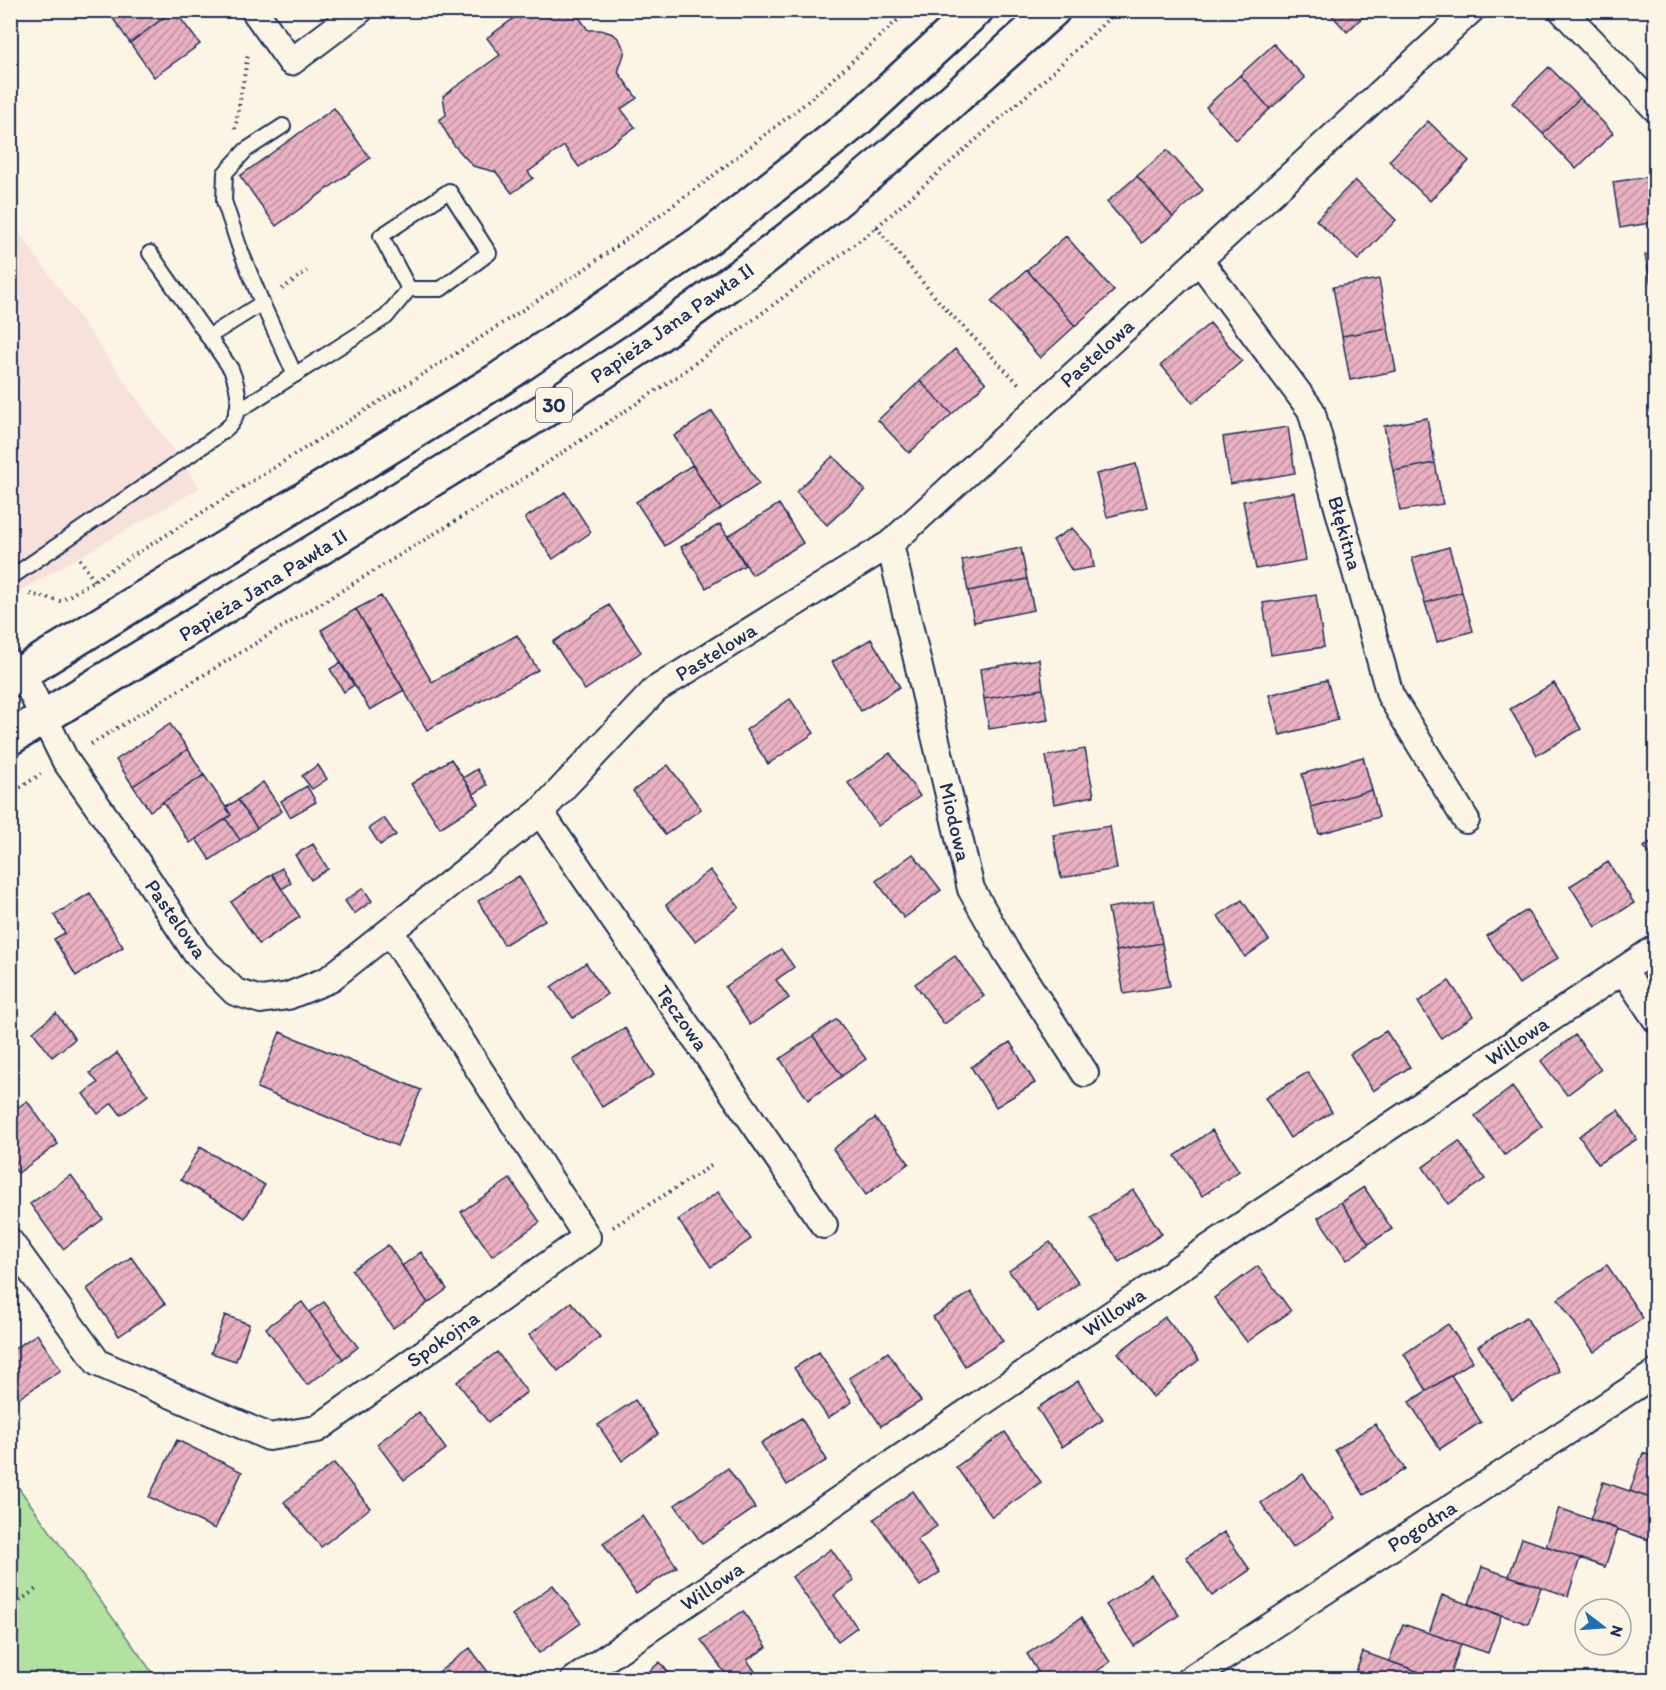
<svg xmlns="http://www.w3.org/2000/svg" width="1666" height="1690" font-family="Itim,sans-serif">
  <defs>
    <pattern id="building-hatch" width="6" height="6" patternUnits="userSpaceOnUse" patternTransform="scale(1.5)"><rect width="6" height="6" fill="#eab1c2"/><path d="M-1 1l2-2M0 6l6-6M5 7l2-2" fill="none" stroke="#bd90a1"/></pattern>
  </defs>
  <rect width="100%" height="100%" fill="#fcf5e5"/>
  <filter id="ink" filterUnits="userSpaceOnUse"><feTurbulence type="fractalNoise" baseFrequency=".0167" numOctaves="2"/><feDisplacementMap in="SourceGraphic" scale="12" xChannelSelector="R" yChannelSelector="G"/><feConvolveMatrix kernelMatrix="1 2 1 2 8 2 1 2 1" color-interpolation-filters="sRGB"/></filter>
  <g filter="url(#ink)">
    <path fill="#f7e1da" d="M 10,219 L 200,488 L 11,596 L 10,596 Z"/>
    <path fill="#b2e1a0" stroke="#66887f" stroke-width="1.5" d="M 11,1477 L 157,1679 L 11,1679 Z"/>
    <path fill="url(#building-hatch)" stroke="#1b2f5e" stroke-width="1.5" d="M 107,10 L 174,10 L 130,43 Z
      M 174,10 L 200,44 L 154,77 L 130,43 Z
      M 525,10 L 549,10 L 551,14 L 557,10 L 574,10 L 588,30 L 601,30 L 613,34 L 619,39 L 625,51 L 618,72 L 637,98 L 621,109 L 635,127 L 579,167 L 564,146 L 528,172 L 533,178 L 512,193 L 496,172 L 473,166 L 453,144 L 439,120 L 446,115 L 443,96 L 500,55 L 487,38 Z
      M 1327,10 L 1370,10 L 1347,32 Z
      M 1274,44 L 1305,78 L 1270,109 L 1240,75 Z
      M 1549,67 L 1580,98 L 1543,134 L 1512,103 Z
      M 1240,75 L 1270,109 L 1236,140 L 1206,107 Z
      M 1580,98 L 1613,133 L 1576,169 L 1543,134 Z
      M 334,108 L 370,158 L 276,226 L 240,176 Z
      M 1428,121 L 1469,161 L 1430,201 L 1389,161 Z
      M 1167,150 L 1203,190 L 1173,217 L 1137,176 Z
      M 1137,176 L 1173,217 L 1142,243 L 1107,202 Z
      M 1654,176 L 1656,222 L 1620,228 L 1613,182 Z
      M 1355,180 L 1396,220 L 1358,260 L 1316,220 Z
      M 1066,236 L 1114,291 L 1075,326 L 1027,270 Z
      M 1656,253 L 1656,304 L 1655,304 L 1645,255 Z
      M 1027,270 L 1075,326 L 1040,358 L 991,301 Z
      M 1379,279 L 1388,328 L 1342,336 L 1333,287 Z
      M 1210,323 L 1242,361 L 1193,403 L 1161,365 Z
      M 1388,328 L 1396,371 L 1350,380 L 1342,336 Z
      M 955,349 L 986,383 L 952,414 L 920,381 Z
      M 920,381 L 952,414 L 909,453 L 878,420 Z
      M 712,411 L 759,484 L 721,509 L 674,436 Z
      M 1427,418 L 1435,463 L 1393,471 L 1384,426 Z
      M 1288,427 L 1295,473 L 1230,484 L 1223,437 Z
      M 833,456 L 865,490 L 827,525 L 796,492 Z
      M 1435,463 L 1443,504 L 1400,511 L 1393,471 Z
      M 1136,464 L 1147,507 L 1107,517 L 1096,474 Z
      M 692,465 L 721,509 L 665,546 L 636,502 Z
      M 565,492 L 591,532 L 553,559 L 525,518 Z
      M 1294,492 L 1306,560 L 1256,569 L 1243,501 Z
      M 779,504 L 803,543 L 752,575 L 728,536 Z
      M 720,524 L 745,565 L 706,588 L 681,547 Z
      M 1072,528 L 1091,549 L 1094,567 L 1072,571 L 1053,540 Z
      M 1449,547 L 1462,592 L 1425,603 L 1412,558 Z
      M 1021,548 L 1027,579 L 968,591 L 962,560 Z
      M 1027,579 L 1034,610 L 974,622 L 968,591 Z
      M 1462,592 L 1473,631 L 1437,642 L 1425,603 Z
      M 1316,595 L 1324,647 L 1271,655 L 1263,603 Z
      M 381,596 L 432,682 L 517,635 L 538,670 L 427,730 L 356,609 Z
      M 609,605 L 641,652 L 585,690 L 553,642 Z
      M 356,609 L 404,690 L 370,710 L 321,630 Z
      M 871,639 L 900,687 L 861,711 L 832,662 Z
      M 1039,659 L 1043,689 L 984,699 L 980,669 Z
      M 340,663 L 354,685 L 344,692 L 330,669 Z
      M 1327,680 L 1338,720 L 1280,735 L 1269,695 Z
      M 1554,683 L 1581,729 L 1537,755 L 1510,709 Z
      M 1043,689 L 1048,720 L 989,729 L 984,699 Z
      M 790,699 L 814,733 L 768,764 L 746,730 Z
      M 170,724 L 188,749 L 133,786 L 116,760 Z
      M 188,749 L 204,775 L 150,811 L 133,786 Z
      M 1085,749 L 1094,796 L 1054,804 L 1046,756 Z
      M 890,753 L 920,796 L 878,826 L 848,783 Z
      M 1363,757 L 1372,790 L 1311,807 L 1302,774 Z
      M 451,759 L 479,803 L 440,828 L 411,784 Z
      M 318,765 L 327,779 L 312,789 L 302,776 Z
      M 668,765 L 701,809 L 665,835 L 633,791 Z
      M 477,769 L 487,785 L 474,794 L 463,778 Z
      M 204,775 L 231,815 L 190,843 L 163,802 Z
      M 263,782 L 282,811 L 257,828 L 238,800 Z
      M 307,786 L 316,802 L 290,817 L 281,801 Z
      M 1372,790 L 1379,817 L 1319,834 L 1311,807 Z
      M 238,800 L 257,828 L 240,840 L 226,819 L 231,815 L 226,807 Z
      M 384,818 L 396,835 L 380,845 L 369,828 Z
      M 226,819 L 240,840 L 210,860 L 196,839 Z
      M 1110,826 L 1117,869 L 1061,878 L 1053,835 Z
      M 1656,838 L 1656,862 L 1644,847 Z
      M 313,844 L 328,869 L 311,880 L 295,855 Z
      M 913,854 L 941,890 L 904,918 L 876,881 Z
      M 1608,862 L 1634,903 L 1596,927 L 1570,886 Z
      M 282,868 L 291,883 L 282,889 L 272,874 Z
      M 710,870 L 739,907 L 695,941 L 666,905 Z
      M 272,874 L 300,917 L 259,944 L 231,902 Z
      M 519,876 L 545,920 L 504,945 L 478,901 Z
      M 363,888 L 372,901 L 354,914 L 345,901 Z
      M 90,893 L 123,947 L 76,976 L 54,939 L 65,933 L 54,915 Z
      M 1154,900 L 1162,943 L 1116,951 L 1108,908 Z
      M 1242,900 L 1269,940 L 1245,957 L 1218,916 Z
      M 1527,910 L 1558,958 L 1519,984 L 1487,936 Z
      M 1162,943 L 1170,986 L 1124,994 L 1116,951 Z
      M 781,949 L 794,967 L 776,980 L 789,998 L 750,1025 L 725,987 Z
      M 955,956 L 984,996 L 944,1024 L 915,984 Z
      M 586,963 L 607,994 L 573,1018 L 551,987 Z
      M 1449,981 L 1473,1016 L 1441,1038 L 1418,1002 Z
      M 56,1013 L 75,1039 L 52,1057 L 33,1032 Z
      M 837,1019 L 866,1059 L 842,1076 L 813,1036 Z
      M 625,1028 L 654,1075 L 602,1107 L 573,1060 Z
      M 1386,1031 L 1410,1067 L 1373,1091 L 1350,1054 Z
      M 280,1032 L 421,1090 L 397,1146 L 257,1088 Z
      M 1575,1035 L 1601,1069 L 1567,1095 L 1541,1061 Z
      M 813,1036 L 842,1076 L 808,1100 L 780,1059 Z
      M 1010,1042 L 1035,1083 L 996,1107 L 971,1067 Z
      M 117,1053 L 148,1095 L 121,1115 L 112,1103 L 98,1114 L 83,1094 L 98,1083 L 90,1073 Z
      M 1308,1072 L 1332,1112 L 1290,1138 L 1265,1098 Z
      M 1512,1087 L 1542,1126 L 1505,1155 L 1475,1116 Z
      M 27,1101 L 58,1144 L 18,1173 L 10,1164 L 10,1113 Z
      M 1618,1110 L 1637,1139 L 1598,1164 L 1579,1136 Z
      M 875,1118 L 909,1163 L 866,1195 L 833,1149 Z
      M 1212,1130 L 1239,1171 L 1202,1196 L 1175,1156 Z
      M 1459,1141 L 1485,1179 L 1448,1204 L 1423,1167 Z
      M 200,1147 L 265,1185 L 245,1218 L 181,1180 Z
      M 71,1175 L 103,1219 L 63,1249 L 30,1204 Z
      M 510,1179 L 540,1222 L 492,1256 L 461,1212 Z
      M 1364,1187 L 1392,1229 L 1369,1244 L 1341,1202 Z
      M 1133,1190 L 1162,1234 L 1119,1262 L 1091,1218 Z
      M 718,1192 L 751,1239 L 711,1267 L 678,1220 Z
      M 1341,1202 L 1369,1244 L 1347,1260 L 1318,1218 Z
      M 1050,1242 L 1079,1283 L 1038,1312 L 1009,1271 Z
      M 388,1245 L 428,1303 L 393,1328 L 352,1270 Z
      M 421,1252 L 447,1289 L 428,1303 L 402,1266 Z
      M 131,1257 L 165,1304 L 119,1336 L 87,1289 Z
      M 1607,1265 L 1643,1318 L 1594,1352 L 1558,1299 Z
      M 1258,1266 L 1291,1311 L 1247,1342 L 1214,1298 Z
      M 971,1292 L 1003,1341 L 965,1366 L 933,1317 Z
      M 302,1302 L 343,1359 L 307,1385 L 266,1328 Z
      M 324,1302 L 358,1347 L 343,1359 L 309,1312 Z
      M 571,1302 L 600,1337 L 558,1371 L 529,1335 Z
      M 225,1315 L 249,1324 L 236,1361 L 211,1353 Z
      M 1165,1317 L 1199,1360 L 1153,1397 L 1118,1353 Z
      M 1526,1317 L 1559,1371 L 1512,1400 L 1478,1346 Z
      M 1448,1324 L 1473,1361 L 1427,1391 L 1404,1354 Z
      M 37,1334 L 61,1370 L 13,1402 L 10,1399 L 10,1352 Z
      M 497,1352 L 527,1392 L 488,1422 L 457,1382 Z
      M 819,1352 L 852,1402 L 828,1418 L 794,1368 Z
      M 888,1352 L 921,1401 L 881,1426 L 849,1378 Z
      M 1451,1375 L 1481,1422 L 1440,1449 L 1409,1402 Z
      M 1078,1381 L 1103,1420 L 1062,1447 L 1037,1408 Z
      M 635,1400 L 658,1434 L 622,1461 L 598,1425 Z
      M 419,1412 L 446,1449 L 404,1480 L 377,1444 Z
      M 801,1418 L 827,1460 L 787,1485 L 761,1443 Z
      M 1375,1424 L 1405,1469 L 1364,1495 L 1335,1450 Z
      M 1005,1432 L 1041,1482 L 992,1517 L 956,1467 Z
      M 177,1440 L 242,1472 L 215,1529 L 149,1497 Z
      M 1643,1453 L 1656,1458 L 1656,1500 L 1630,1491 Z
      M 334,1463 L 370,1508 L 321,1547 L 284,1502 Z
      M 728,1468 L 755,1508 L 702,1544 L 675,1505 Z
      M 1303,1474 L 1334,1519 L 1292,1548 L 1261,1503 Z
      M 1603,1482 L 1656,1500 L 1656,1522 L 1649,1540 L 1590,1520 Z
      M 913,1491 L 937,1526 L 917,1540 L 940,1572 L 920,1586 L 874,1519 Z
      M 1559,1508 L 1618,1529 L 1605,1567 L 1546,1546 Z
      M 643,1516 L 677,1567 L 636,1594 L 603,1543 Z
      M 1224,1532 L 1250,1570 L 1212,1596 L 1186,1557 Z
      M 1522,1538 L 1580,1558 L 1568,1596 L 1509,1576 Z
      M 831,1549 L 854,1581 L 834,1595 L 857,1627 L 838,1641 L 792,1577 Z
      M 1482,1567 L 1541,1587 L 1528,1624 L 1469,1604 Z
      M 1151,1575 L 1179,1615 L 1134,1646 L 1106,1605 Z
      M 553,1585 L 581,1623 L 539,1653 L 512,1615 Z
      M 1442,1595 L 1501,1616 L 1488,1653 L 1429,1633 Z
      M 743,1611 L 767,1647 L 747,1660 L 761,1680 L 730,1680 L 701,1640 Z
      M 1081,1618 L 1110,1662 L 1084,1680 L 1043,1680 L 1027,1654 Z
      M 1403,1624 L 1461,1644 L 1449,1680 L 1442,1680 L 1389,1661 Z
      M 470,1648 L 494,1680 L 438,1680 L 435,1675 Z
      M 1363,1652 L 1422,1673 L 1419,1680 L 1353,1680 Z
      M 660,1662 L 674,1680 L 639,1680 Z"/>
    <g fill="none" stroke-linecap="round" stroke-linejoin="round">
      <defs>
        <path id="lane" d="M 262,303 L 295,375
          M 208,337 L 262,303 L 240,249 L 224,201 L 225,173 L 246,150 L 283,126
          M 236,412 L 386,317 L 409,289 L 441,289 L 489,253 L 449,191 L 381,236 L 409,289
          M 10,578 L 213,439 C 219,434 226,430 231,424 C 243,408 238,386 231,369 L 150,253
          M 10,655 L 22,673"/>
        <path id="street" d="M 254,10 L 291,62 L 360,10
          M 1562,10 L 1656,109
          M 1199,260 L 1311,410 L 1390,695 L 1466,820
          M 890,544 L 971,889 L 1006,951 L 1085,1073
          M 22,673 L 65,760 L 132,855 L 196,953 L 235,992 L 261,1000 L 288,996 L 328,980 L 540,812 L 655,690 L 890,544 L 1471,10
          M 540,812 L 824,1225
          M 1623,970 L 1656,1019
          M 10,1242 L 98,1363 L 269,1437 L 317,1429 L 587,1237 L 390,931
          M 574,1680 L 1256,1216 L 1656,948
          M 1189,1680 L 1656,1373"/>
        <path id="primary" d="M 10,680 L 498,380 L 708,238 L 857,120 L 976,10
          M 10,738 L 550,407 L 647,343 L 759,262 L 829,207 L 894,153 L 1053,10"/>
      </defs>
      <use href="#lane" stroke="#1b2f5e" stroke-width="18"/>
      <use href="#street" stroke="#1b2f5e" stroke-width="30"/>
      <use href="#primary" stroke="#1b2f5e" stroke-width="38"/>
      <path stroke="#1b2f5e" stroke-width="4" stroke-dasharray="1.5 4.5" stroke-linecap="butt" d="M 235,129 L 248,54
        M 876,227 L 940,303 L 1019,384
        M 282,289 L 307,271
        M 80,559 L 94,581
        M 30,594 L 61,601 L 463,349 L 585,269 L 705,182 L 807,102 L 909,10
        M 91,744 L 506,490 L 675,378 L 871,232 L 1044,80 L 1118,10
        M 10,794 L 41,774
        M 613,1227 L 714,1164
        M 10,1608 L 39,1587"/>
      <use href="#lane" stroke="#fcf5e5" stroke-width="14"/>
      <use href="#street" stroke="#fcf5e5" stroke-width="26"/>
      <use href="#primary" stroke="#fcf5e5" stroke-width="33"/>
    </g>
  </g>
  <g text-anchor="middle" stroke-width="4.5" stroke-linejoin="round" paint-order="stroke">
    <rect fill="#fcf5e5" stroke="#5e6a86" stroke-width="1.5" x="536" y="388" width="36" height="34" rx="4.5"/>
    <g font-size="20" font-weight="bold" fill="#1b2f5e">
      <text x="554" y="412">30</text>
    </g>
    <g font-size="21" fill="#1b2f5e" stroke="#fcf5e5">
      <text transform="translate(672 323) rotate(-35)" y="7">Papieża Jana Pawła II</text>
      <text transform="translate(1097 353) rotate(-42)" y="7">Pastelowa</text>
      <text transform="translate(1345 533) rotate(74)" y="7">Błękitna</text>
      <text transform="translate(263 585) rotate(-32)" y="7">Papieża Jana Pawła II</text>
      <text transform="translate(716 652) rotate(-32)" y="7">Pastelowa</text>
      <text transform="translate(955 822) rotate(77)" y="7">Miodowa</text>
      <text transform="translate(176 919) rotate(55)" y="7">Pastelowa</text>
      <text transform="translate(682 1018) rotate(55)" y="7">Tęczowa</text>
      <text transform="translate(1517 1041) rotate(-34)" y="7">Willowa</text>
      <text transform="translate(1114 1312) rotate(-34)" y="7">Willowa</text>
      <text transform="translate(443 1339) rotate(-35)" y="7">Spokojna</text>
      <text transform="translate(1422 1526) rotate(-33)" y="7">Pogodna</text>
      <text transform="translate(712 1586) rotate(-34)" y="7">Willowa</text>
    </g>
  </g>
  <rect width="1666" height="1690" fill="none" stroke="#fcf5e5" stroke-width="36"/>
  <rect x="18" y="18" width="1630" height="1654" fill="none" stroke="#1b2f5e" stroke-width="2" filter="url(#ink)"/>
  <g transform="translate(1603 1627) rotate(107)"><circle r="28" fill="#fcf5e5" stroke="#a2a6af" stroke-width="1.5"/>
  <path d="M0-4.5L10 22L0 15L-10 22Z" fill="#1f6fb2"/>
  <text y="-9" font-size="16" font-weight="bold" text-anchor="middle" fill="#1b2f5e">N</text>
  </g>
</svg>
